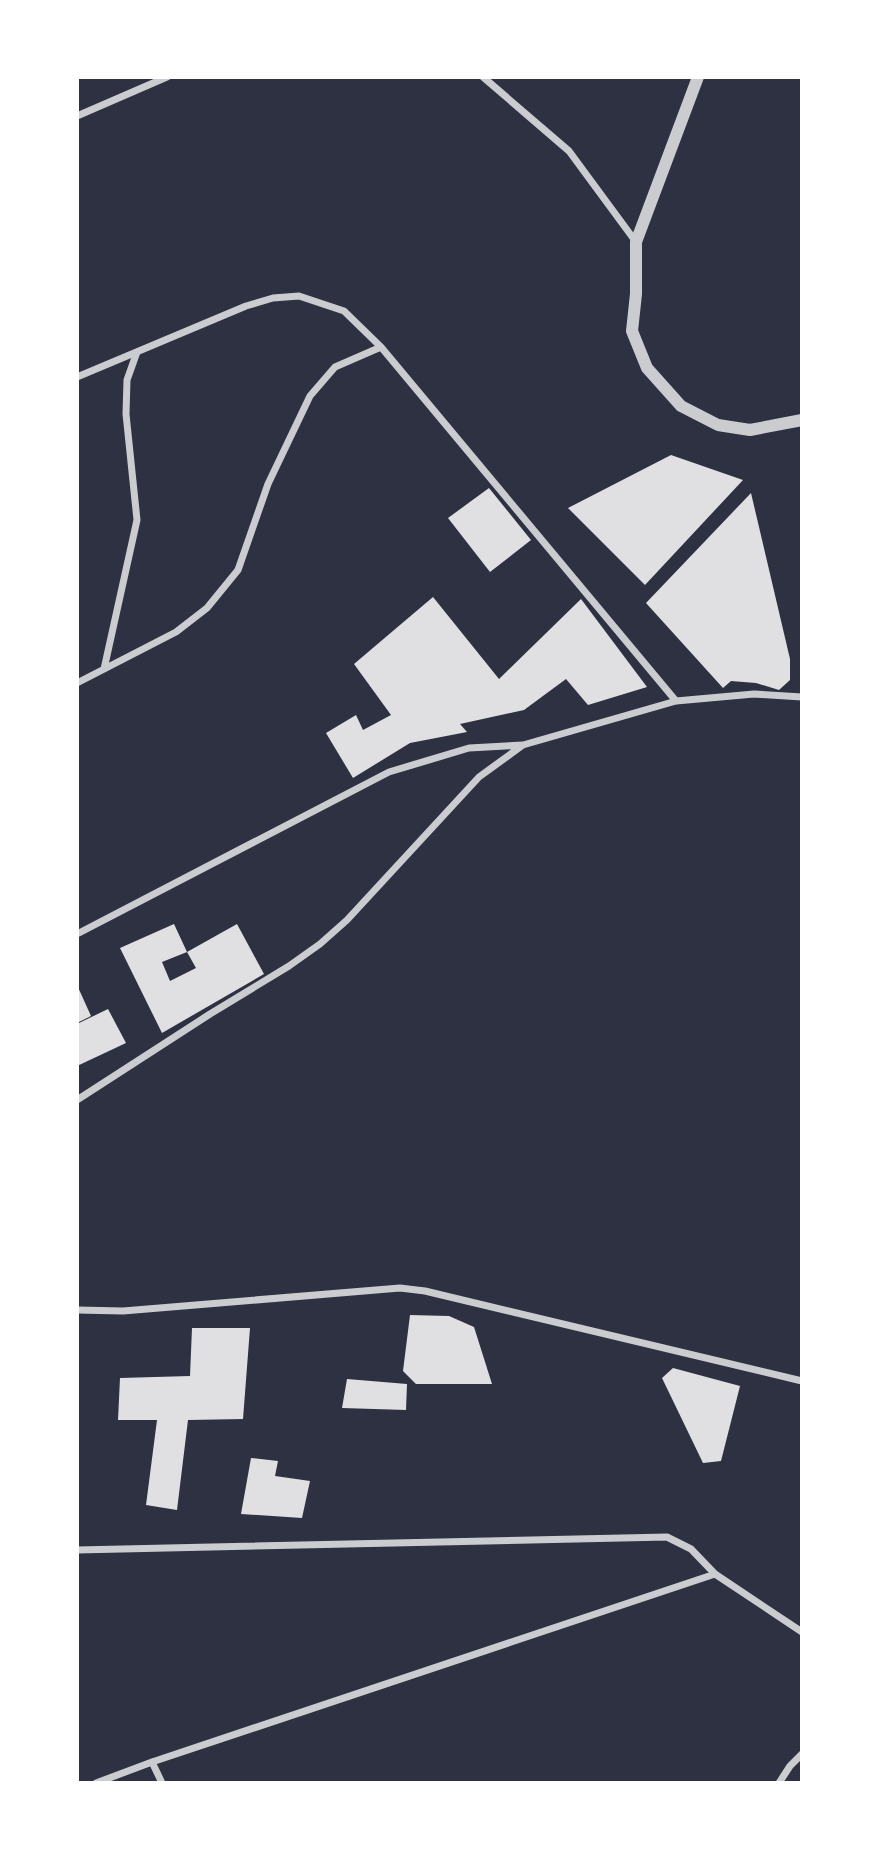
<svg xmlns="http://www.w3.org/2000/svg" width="879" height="1860" font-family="Karla,sans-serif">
  <rect width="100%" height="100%" fill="#2d3142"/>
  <path fill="#e0e0e3" d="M 671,455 L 743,480 L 645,585 L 568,508 Z
    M 489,488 L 531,540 L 490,572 L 448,518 Z
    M 751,493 L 790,659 L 790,680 L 779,690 L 756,683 L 731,681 L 723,688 L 646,603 Z
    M 433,597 L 499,679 L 581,599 L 647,687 L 588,705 L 566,679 L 524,710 L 460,724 L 453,716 L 467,732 L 410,743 L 353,778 L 326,733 L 356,715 L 363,730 L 391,715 L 354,664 Z
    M 174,924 L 187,952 L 162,962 L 170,981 L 196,968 L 187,952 L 237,924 L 264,974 L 162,1033 L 120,948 Z
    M 77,985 L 91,1016 L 77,1023 Z
    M 108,1009 L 126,1043 L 77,1066 L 77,1024 Z
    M 410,1315 L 449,1316 L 474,1327 L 492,1384 L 416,1384 L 403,1371 Z
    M 192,1328 L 250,1328 L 243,1419 L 188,1420 L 177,1510 L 146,1505 L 157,1420 L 118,1420 L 120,1378 L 190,1376 Z
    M 673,1368 L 740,1386 L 721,1461 L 703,1463 L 662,1378 Z
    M 347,1379 L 407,1384 L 406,1410 L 342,1408 Z
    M 251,1458 L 278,1461 L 275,1476 L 310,1481 L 302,1518 L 241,1514 Z"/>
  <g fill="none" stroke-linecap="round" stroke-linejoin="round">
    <path stroke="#caccd0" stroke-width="7" d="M 483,77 L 569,151 L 636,242
      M 77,116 L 167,77
      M 77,377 L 246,306 L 273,298 L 299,296 L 344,311 L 381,347
      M 104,669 L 137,520 L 126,414 L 127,380 L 137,352
      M 77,683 L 176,632 L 207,608 L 238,570 L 268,484 L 310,396 L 335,367 L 381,347 L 676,701
      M 77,934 L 389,772 L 469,748 L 523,745
      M 77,1100 L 210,1014 L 289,966 L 320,944 L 347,920 L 479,777 L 523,745 L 676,701 L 754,694 L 802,697
      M 77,1310 L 123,1311 L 400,1288 L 425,1291 L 802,1381
      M 77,1550 L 667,1537 L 691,1549 L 715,1574
      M 152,1762 L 162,1783
      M 96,1783 L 152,1762 L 715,1574 L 802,1632
      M 779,1783 L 790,1766 L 802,1754"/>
    <path stroke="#caccd0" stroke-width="12" d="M 698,77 L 636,242 L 636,294 L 632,331 L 647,368 L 681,406 L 718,425 L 750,430 L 802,420"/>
  </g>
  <rect width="879" height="1860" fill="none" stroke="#ffffff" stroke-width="158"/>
</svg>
